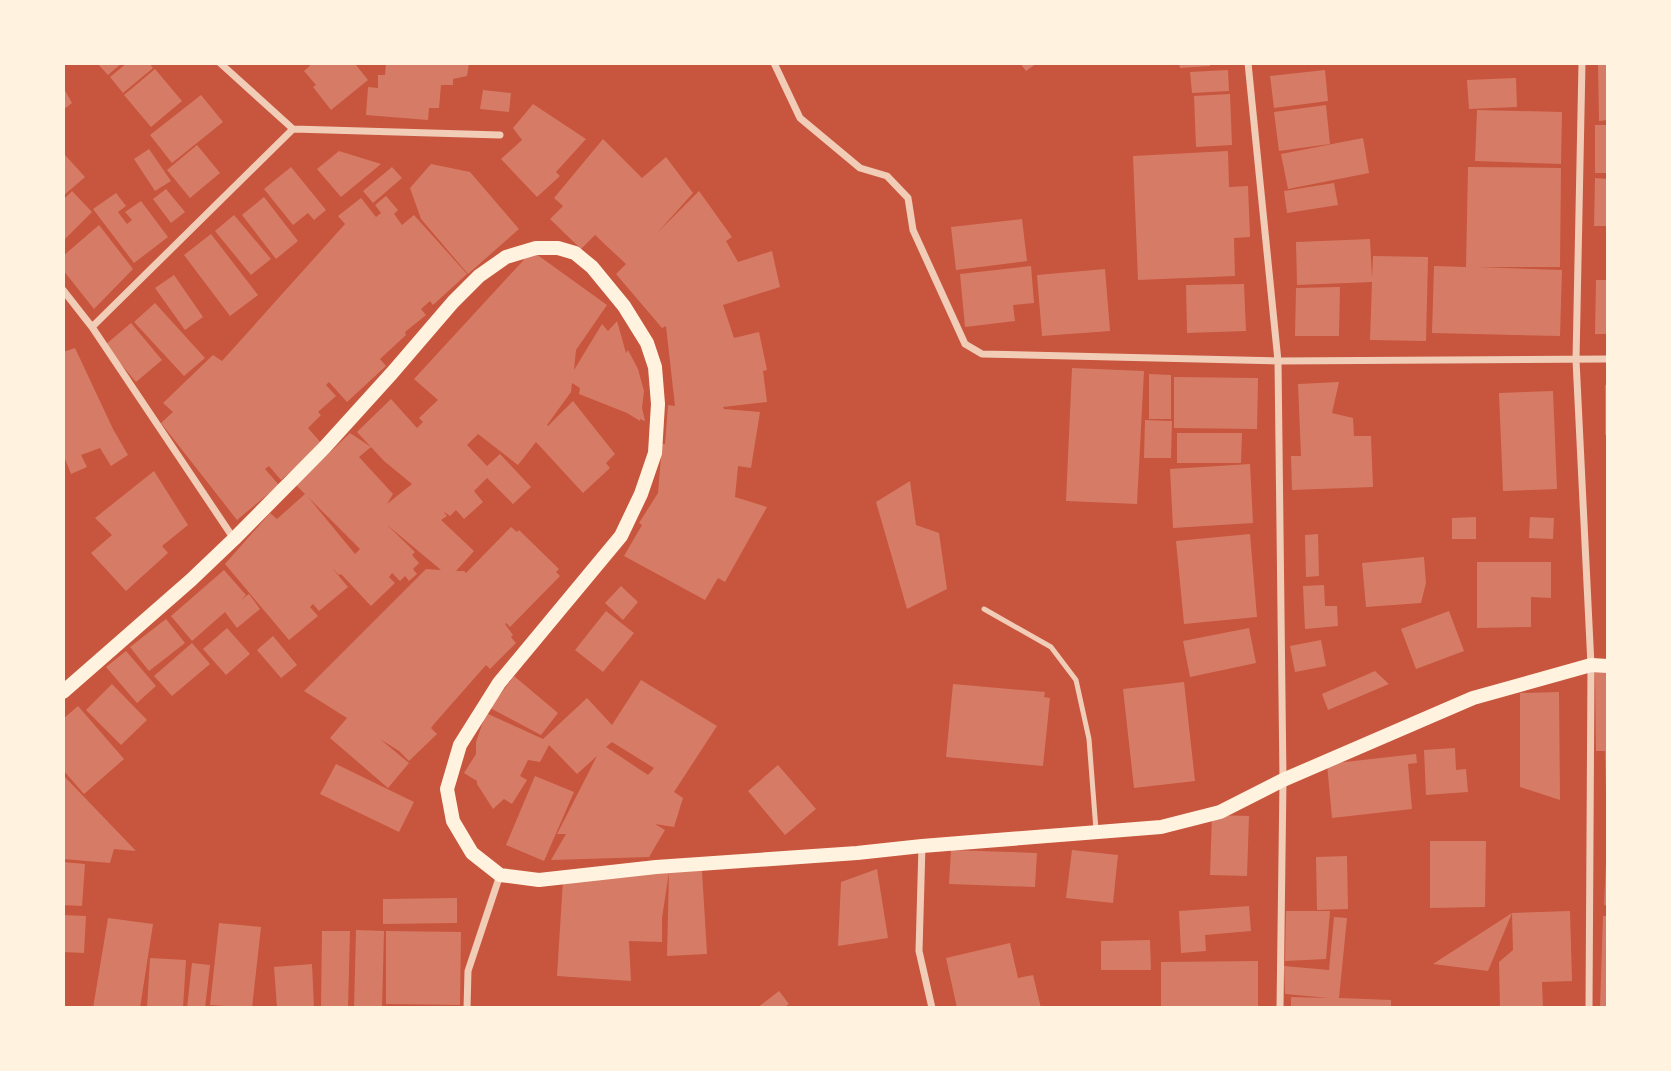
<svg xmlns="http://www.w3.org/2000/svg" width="1671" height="1071" font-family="'Libre Baskerville',serif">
  <rect width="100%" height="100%" fill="#c8553d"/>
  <path fill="#d67c66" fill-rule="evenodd" d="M 97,63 L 122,63 L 108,75 Z
    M 127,63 L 149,63 L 153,68 L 123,93 L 110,77 Z
    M 313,63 L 358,63 L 356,65 L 368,80 L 331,110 L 313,87 L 316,85 L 304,71 Z
    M 386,63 L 469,63 L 467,76 L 453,79 L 453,85 L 441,85 L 439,108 L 429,108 L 428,120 L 366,115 L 368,87 L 378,88 L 378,75 L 385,75 Z
    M 1020,63 L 1037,63 L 1026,71 Z
    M 1179,63 L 1210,63 L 1210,66 L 1180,68 Z
    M 1598,63 L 1608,63 L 1608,120 L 1599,121 Z
    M 155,69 L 182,101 L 151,127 L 124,95 Z
    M 1228,70 L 1229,91 L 1192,93 L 1190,72 Z
    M 1325,70 L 1328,101 L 1274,108 L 1270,76 Z
    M 1516,78 L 1517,107 L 1469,109 L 1467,80 Z
    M 63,87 L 72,103 L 63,110 Z
    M 483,90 L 511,93 L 509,112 L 480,109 Z
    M 1230,94 L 1232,145 L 1196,147 L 1194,96 Z
    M 201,95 L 223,122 L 172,163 L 150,135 Z
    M 533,104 L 586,139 L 556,172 L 560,176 L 537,197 L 501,159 L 522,140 L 513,128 Z
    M 1326,105 L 1330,144 L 1279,151 L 1274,112 Z
    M 1477,110 L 1562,112 L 1561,164 L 1475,161 Z
    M 1595,125 L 1608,125 L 1608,173 L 1595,173 Z
    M 1363,138 L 1369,173 L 1288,189 L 1281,154 Z
    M 603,139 L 642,178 L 666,157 L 693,193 L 657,233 L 699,191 L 732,237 L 726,241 L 738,262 L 772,251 L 780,287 L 723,305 L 734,338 L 759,332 L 767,370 L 763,371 L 767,402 L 723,407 L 724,409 L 760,412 L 751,468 L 738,466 L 735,497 L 767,507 L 725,582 L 718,578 L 705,600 L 624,556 L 642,525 L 639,523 L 658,493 L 662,444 L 665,444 L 668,405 L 675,406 L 666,326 L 662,328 L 616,274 L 626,264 L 595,235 L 581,249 L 550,219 L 563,206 L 554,198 Z
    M 197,145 L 220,173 L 190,198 L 167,170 Z
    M 149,149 L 171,181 L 155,191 L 134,159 Z
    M 339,151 L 381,164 L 341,197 L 317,169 Z
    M 1228,151 L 1229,187 L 1248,186 L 1250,237 L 1234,238 L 1235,276 L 1138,280 L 1133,156 Z
    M 65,155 L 85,177 L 63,196 L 63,157 Z
    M 431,164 L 470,172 L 519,229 L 468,274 L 421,219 L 410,188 Z
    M 291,167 L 326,210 L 314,220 L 308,213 L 293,225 L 264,189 Z
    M 392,167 L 402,178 L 373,203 L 363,191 Z
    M 1468,167 L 1561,168 L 1560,267 L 1477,267 L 1562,270 L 1560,336 L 1432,333 L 1434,266 L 1466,267 Z
    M 1595,178 L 1608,179 L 1608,226 L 1594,226 Z
    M 1334,183 L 1338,205 L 1287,213 L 1284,191 Z
    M 166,189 L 185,212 L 171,223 L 153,199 Z
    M 72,191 L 92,212 L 63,241 L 63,200 Z
    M 116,193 L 126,206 L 118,212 L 127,224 L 132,220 L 125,212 L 141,201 L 168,237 L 134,263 L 93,209 Z
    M 386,196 L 398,210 L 394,214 L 402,225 L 414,215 L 467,274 L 433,305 L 430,301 L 421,309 L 426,315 L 405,332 L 406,335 L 380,359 L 386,366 L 347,402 L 329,382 L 326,385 L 336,396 L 318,412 L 321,415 L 308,428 L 322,444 L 281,480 L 269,466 L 265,469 L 279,485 L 237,520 L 161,423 L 173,412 L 163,403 L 213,355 L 222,361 L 345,224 L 338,216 L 361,198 L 376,217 L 381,213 L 375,205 Z
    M 264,197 L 298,241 L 276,259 L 242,215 Z
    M 234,215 L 271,259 L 251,275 L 215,231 Z
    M 1022,219 L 1027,261 L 956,270 L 951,227 Z
    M 99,225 L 133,269 L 94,309 L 63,270 L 63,256 Z
    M 211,234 L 258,295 L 230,316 L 184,255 Z
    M 1370,239 L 1372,278 L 1373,256 L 1428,257 L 1426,341 L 1370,340 L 1372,282 L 1297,285 L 1296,242 Z
    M 532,251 L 607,305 L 576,350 L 574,370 L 602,324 L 608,331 L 617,321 L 626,353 L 628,350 L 638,369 L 644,391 L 642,408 L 645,421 L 640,419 L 640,421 L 627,413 L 579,394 L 580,388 L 572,383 L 571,392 L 547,425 L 548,426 L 573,401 L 615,454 L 606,463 L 610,468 L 583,493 L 536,442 L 518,465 L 478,434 L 467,445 L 487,466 L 500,454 L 531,487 L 513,504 L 487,478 L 474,491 L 483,502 L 464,519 L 456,510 L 450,516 L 443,511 L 447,516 L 441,520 L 474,551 L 456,571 L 464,571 L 466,573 L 511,527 L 517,532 L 519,530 L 559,569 L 556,572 L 560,576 L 510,627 L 506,623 L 505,624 L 513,635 L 511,637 L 516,643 L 490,669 L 486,665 L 434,724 L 431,728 L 437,734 L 409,761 L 399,751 L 380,739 L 409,763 L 388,788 L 330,738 L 347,718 L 304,691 L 426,569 L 441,570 L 386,524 L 415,552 L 412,555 L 419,563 L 413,569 L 417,574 L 409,581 L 405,576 L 400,581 L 392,573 L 389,577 L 395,583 L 371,606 L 341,574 L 339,575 L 332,568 L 348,587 L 319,611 L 313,604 L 310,607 L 318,616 L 289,640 L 225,564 L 270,513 L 277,519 L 305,494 L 296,485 L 350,433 L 371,447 L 359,457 L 393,494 L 387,504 L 412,484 L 384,461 L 357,432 L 391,399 L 417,428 L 423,422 L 419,418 L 438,400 L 414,379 ZM 308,497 L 360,549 L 355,554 Z
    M 1031,266 L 1034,303 L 1013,305 L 1015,321 L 965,327 L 960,274 Z
    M 1105,269 L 1110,331 L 1042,336 L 1037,275 Z
    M 174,275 L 203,317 L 185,330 L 155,288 Z
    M 1596,280 L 1608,280 L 1608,334 L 1595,334 Z
    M 1244,284 L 1246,331 L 1187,333 L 1186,285 Z
    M 1340,287 L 1339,336 L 1295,336 L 1296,288 Z
    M 155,303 L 205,358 L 184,376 L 134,322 Z
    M 131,323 L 162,360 L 136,382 L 105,345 Z
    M 75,348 L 113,429 L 128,455 L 111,466 L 100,448 L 81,455 L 87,467 L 71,474 L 63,454 L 63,352 Z
    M 1072,368 L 1144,371 L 1137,504 L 1066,501 Z
    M 1149,374 L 1171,375 L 1171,419 L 1149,419 Z
    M 1174,377 L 1258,378 L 1257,429 L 1174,428 Z
    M 1339,382 L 1332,413 L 1353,418 L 1354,436 L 1371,436 L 1373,487 L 1292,490 L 1291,456 L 1301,456 L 1298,384 Z
    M 1605,385 L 1608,385 L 1608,435 L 1605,435 Z
    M 1553,391 L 1557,489 L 1503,491 L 1499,393 Z
    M 1145,420 L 1172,421 L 1171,458 L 1144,458 Z
    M 1177,433 L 1242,433 L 1241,463 L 1177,463 Z
    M 1250,464 L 1253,523 L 1173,528 L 1170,469 Z
    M 154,471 L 188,525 L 162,546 L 168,553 L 126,591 L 91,553 L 112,535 L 95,518 Z
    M 910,481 L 916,525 L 939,533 L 947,589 L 907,609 L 876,502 Z
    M 1476,517 L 1476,539 L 1452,539 L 1452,518 Z
    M 1530,517 L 1554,518 L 1553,539 L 1529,538 Z
    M 1250,534 L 1257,617 L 1184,624 L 1176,541 Z
    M 1318,534 L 1319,576 L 1306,577 L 1305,535 Z
    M 1424,557 L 1426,583 L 1421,603 L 1366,607 L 1362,563 Z
    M 1477,562 L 1551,562 L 1551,598 L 1531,597 L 1531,627 L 1477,628 Z
    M 224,570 L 246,595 L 241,600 L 249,594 L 260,609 L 237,628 L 225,612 L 192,641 L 171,616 Z
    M 1324,585 L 1325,606 L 1337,606 L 1338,626 L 1305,629 L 1303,586 Z
    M 621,586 L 638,602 L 623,620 L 605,603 Z
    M 606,611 L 634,633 L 603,672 L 575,650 Z
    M 1449,611 L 1464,651 L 1416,669 L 1401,629 Z
    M 166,619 L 185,643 L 149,671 L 130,647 Z
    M 227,628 L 250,654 L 226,675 L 203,649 Z
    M 1249,628 L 1256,663 L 1190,677 L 1183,641 Z
    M 273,636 L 297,665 L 281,678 L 257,650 Z
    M 1321,640 L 1326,666 L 1295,672 L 1290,646 Z
    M 192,643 L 210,664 L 172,696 L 154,676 Z
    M 126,651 L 156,686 L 137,703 L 106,667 Z
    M 1375,671 L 1389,684 L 1328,710 L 1322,694 Z
    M 1595,671 L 1608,671 L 1608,792 L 1606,792 L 1605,751 L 1596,751 Z
    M 514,676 L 558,713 L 541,735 L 490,708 Z
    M 641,680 L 717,726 L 674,792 L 683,798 L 674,827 L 655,824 L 665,830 L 649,857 L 551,860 L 566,834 L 557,834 L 597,756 L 577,774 L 549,745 L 540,762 L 528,760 L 520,776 L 527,780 L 512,804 L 504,799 L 493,809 L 477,784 L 477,781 L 464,773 L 476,754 L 476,742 L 486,713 L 543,739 L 587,698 L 612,725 ZM 612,742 L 654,768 L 648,775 L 606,747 Z
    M 1184,682 L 1195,781 L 1134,788 L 1123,689 Z
    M 112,684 L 147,720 L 121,745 L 86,710 Z
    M 953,684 L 1045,692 L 1044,697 L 1050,698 L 1043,766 L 946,757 Z
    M 1559,692 L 1560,800 L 1520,787 L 1520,693 Z
    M 78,706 L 124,759 L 84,794 L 63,770 L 63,719 Z
    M 1455,748 L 1456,770 L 1466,769 L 1468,792 L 1426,795 L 1424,750 Z
    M 1416,754 L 1417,763 L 1408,764 L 1412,809 L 1332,818 L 1327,764 Z
    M 336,764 L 414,802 L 399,832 L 320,794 Z
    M 778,765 L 816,809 L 785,835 L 748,791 Z
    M 63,775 L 136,851 L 114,849 L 110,863 L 63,859 Z
    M 535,776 L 574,792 L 544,861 L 506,845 Z
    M 1212,815 L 1249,816 L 1247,876 L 1210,875 Z
    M 1430,841 L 1486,841 L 1485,907 L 1430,908 Z
    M 951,850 L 1037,853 L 1035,887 L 949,884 Z
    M 1072,850 L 1118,855 L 1113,903 L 1066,898 Z
    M 1347,856 L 1348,909 L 1317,910 L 1316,857 Z
    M 63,862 L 85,864 L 82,906 L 63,905 Z
    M 1606,862 L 1608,862 L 1608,906 L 1604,905 Z
    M 670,869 L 702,871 L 707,954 L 667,956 L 669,872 L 662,918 L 662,942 L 629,941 L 631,981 L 557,976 L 563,880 Z
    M 877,869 L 888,938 L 838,946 L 841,882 Z
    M 457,898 L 457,923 L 383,924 L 383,899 Z
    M 1249,906 L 1251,931 L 1205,935 L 1206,951 L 1181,953 L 1179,911 Z
    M 1286,911 L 1330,911 L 1326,959 L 1285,961 Z
    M 1570,911 L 1572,981 L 1542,982 L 1543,1008 L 1500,1008 L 1499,962 L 1513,950 L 1512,913 Z
    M 1512,913 L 1488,971 L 1433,964 Z
    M 63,915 L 86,916 L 84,953 L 63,952 Z
    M 1603,916 L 1608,916 L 1608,1008 L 1600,1008 Z
    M 1334,917 L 1347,918 L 1339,998 L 1391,1000 L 1391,1008 L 1291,1008 L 1291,997 L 1329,998 L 1285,994 L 1284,966 L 1329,970 Z
    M 108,918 L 153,924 L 140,1008 L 93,1008 Z
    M 219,923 L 261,927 L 252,1008 L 210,1005 Z
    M 356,930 L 384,931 L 382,1008 L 354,1008 Z
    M 322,931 L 350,931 L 348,1008 L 321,1008 Z
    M 386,931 L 461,932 L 460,1005 L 386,1004 Z
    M 1150,940 L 1151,970 L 1101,970 L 1101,941 Z
    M 1010,943 L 1018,978 L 1033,975 L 1041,1008 L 957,1008 L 946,958 Z
    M 150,958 L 186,960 L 183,1008 L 147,1008 Z
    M 1258,961 L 1258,1008 L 1161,1008 L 1161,962 Z
    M 192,963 L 210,965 L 205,1008 L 187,1008 Z
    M 312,964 L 314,1008 L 277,1008 L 274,967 Z
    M 779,991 L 789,1004 L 783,1008 L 757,1008 Z"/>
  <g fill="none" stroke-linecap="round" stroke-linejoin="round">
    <path stroke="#f1ccb7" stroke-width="5" d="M 984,609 L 1051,647 L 1076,680 L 1089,739 L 1096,830"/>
    <path stroke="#f1ccb7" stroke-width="7" d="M 220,63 L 293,129
      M 774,63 L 800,118 L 860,168 L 887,176 L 908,198 L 913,230 L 965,344 L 982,354 L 1278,361 L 1608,359
      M 1248,63 L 1278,361 L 1283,780 L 1280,1008
      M 1582,63 L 1576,360 L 1591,665 L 1589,1008
      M 63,290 L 92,327 L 234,539
      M 92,327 L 293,129 L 500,135
      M 922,846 L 919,951 L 932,1008
      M 467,1008 L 468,971 L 500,875"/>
    <path stroke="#fff3e0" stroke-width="14" d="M 63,692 L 191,580 L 234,539 L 324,448 L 392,373 L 453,302 L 479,276 L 506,257 L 536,248 L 558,248 L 575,253 L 592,267 L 624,306 L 647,343 L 655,367 L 658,404 L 655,453 L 641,494 L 621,536 L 499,683 L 460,745 L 447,789 L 453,821 L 472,853 L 500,875 L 539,880 L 656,867 L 857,853 L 922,846 L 1161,827 L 1220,812 L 1283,780 L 1473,698 L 1591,665 L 1608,666"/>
  </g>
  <rect width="1671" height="1071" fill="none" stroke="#fff3e0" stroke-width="130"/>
</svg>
